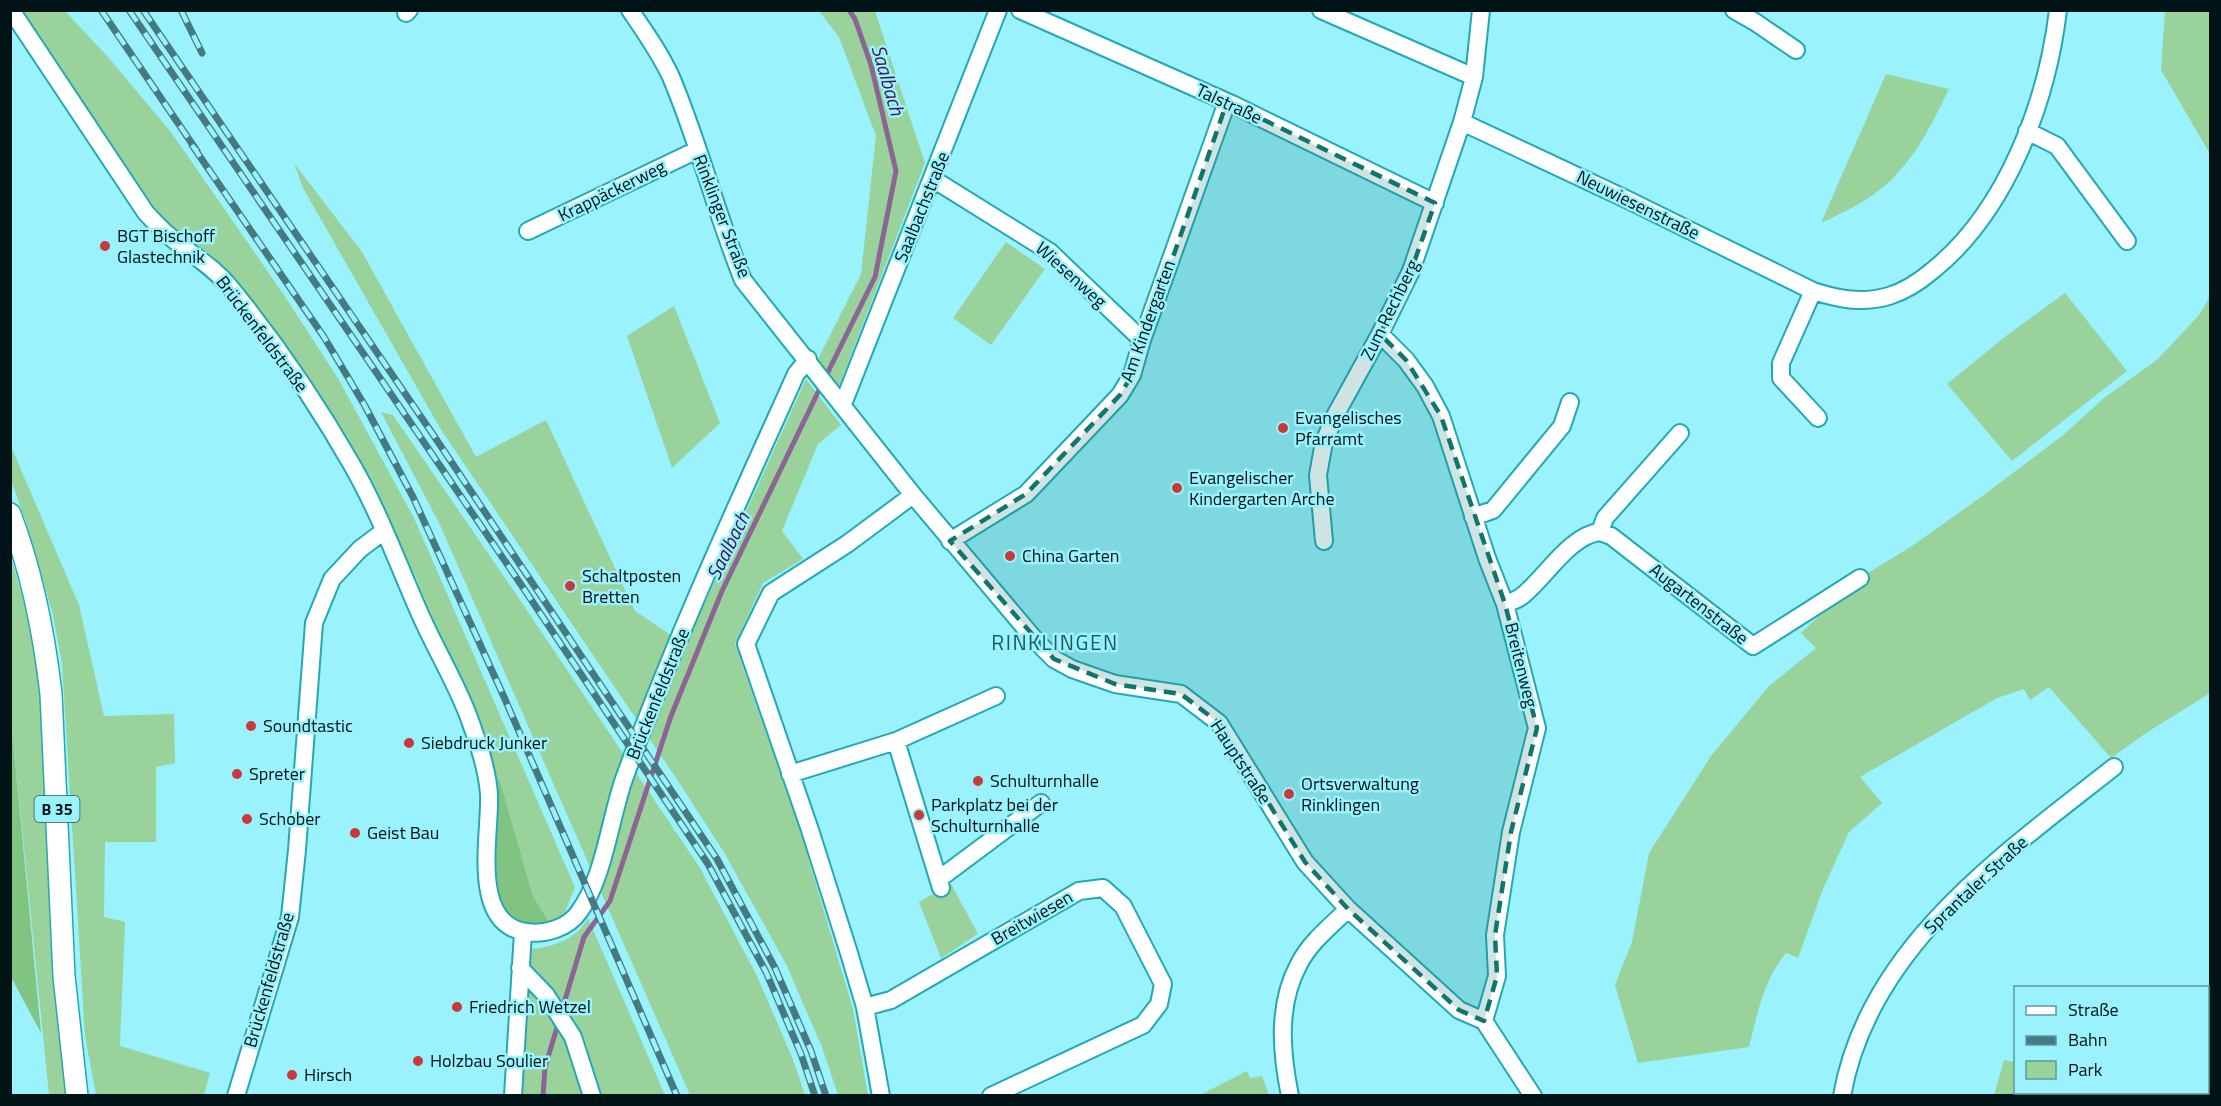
<svg xmlns="http://www.w3.org/2000/svg" width="2221" height="1106" font-family="'Titillium Web',sans-serif">
  <rect width="100%" height="100%" fill="#99f2fc"/>
  <path fill="#9ad29b" d="M 22,11 L 65,11 L 107,56 L 171,132 L 284,295 L 339,380 L 414,518 L 575,887 L 565,912 L 551,925 L 533,896 L 501,784 L 486,760 L 417,580 L 359,461 L 293,359 L 234,277 L 212,256 L 174,227 L 154,207 Z
    M 819,11 L 875,11 L 925,163 L 839,386 L 817,361 L 861,274 L 876,136 L 839,37 Z
    M 2165,11 L 2210,11 L 2210,154 L 2161,70 Z
    M 1886,74 L 1949,89 C 1934,120 1919,151 1895,176 C 1876,197 1846,211 1821,223 Z
    M 294,163 L 362,252 L 476,457 L 546,420 L 635,611 L 686,645 L 806,379 L 841,425 L 818,444 L 782,531 L 803,559 L 763,583 L 735,644 L 801,834 L 853,1009 L 868,1095 L 838,1095 L 822,1047 L 786,964 L 725,854 L 682,787 L 440,428 L 303,188 Z
    M 1006,242 L 1045,269 L 991,345 L 953,318 Z
    M 2065,293 L 2127,371 L 2012,461 L 1947,384 L 2006,336 Z
    M 2210,296 L 2210,693 L 2146,733 L 2111,758 L 2049,687 L 2030,700 L 2024,689 L 1997,698 L 1860,777 L 1882,803 L 1849,832 L 1823,889 L 1798,958 L 1786,953 C 1763,981 1758,1012 1749,1047 L 1638,1063 L 1615,985 L 1632,942 L 1649,853 L 1711,756 L 1769,686 L 1816,648 L 1801,633 L 1860,578 L 1912,546 L 1981,497 L 2062,436 L 2104,398 L 2158,359 L 2200,314 Z
    M 674,306 L 720,423 L 672,468 L 627,336 Z
    M 381,412 L 393,415 L 514,591 L 700,868 L 757,976 L 792,1057 L 805,1095 L 690,1095 L 440,525 Z
    M 10,444 L 79,605 L 104,716 L 174,714 L 175,763 L 156,767 L 156,842 L 105,842 L 104,917 L 125,922 L 120,1046 L 210,1073 L 204,1095 L 96,1095 L 85,1036 L 62,664 L 53,615 L 26,522 L 11,480 Z
    M 10,553 L 37,651 L 40,689 L 58,1029 L 67,1095 L 49,1095 L 11,720 Z
    M 951,884 L 978,934 L 941,958 L 919,902 Z
    M 588,918 L 665,1095 L 519,1096 L 531,949 C 553,947 577,939 588,918 Z
    M 2004,1060 L 2015,1062 L 2016,1092 L 2142,1092 L 2151,1095 L 1994,1095 Z
    M 1247,1071 L 1250,1078 L 1262,1076 L 1269,1095 L 1200,1095 Z"/>
  <path fill="#81c482" d="M 11,720 L 41,1033 L 11,977 Z
    M 488,761 L 501,784 L 533,896 L 551,925 L 515,923 L 504,910 L 494,893 Z"/>
  <g fill="none" stroke-linecap="round" stroke-linejoin="round">
    <path stroke="#8b6594" stroke-width="5" d="M 825,378 L 875,277 L 896,171 L 871,65 L 855,19 L 849,10
      M 561,1013 L 584,937 L 610,901 L 671,716 L 722,591 L 821,386
      M 543,1096 L 545,1067 L 559,1021"/>
    <defs>
      <path id="minor" d="M 11,10 L 146,213 C 153,220 160,228 167,234 C 187,252 212,265 230,287 C 274,341 317,404 352,465 C 379,512 398,564 420,614 C 435,648 455,681 468,715 C 477,740 487,767 489,794 C 491,833 469,924 526,932 C 545,935 568,928 579,912 C 604,878 610,819 624,779 C 674,641 736,507 796,374 L 808,359
        M 630,10 C 645,32 660,53 671,77 C 699,143 716,213 743,280 L 913,495 L 1036,641 L 1054,659 L 1072,669 L 1115,684 L 1181,694 L 1219,723 L 1305,862 L 1348,909 L 1459,1010 L 1484,1021 L 1533,1096
        M 1020,10 L 1234,105 L 1435,203
        M 1321,10 L 1474,77
        M 1734,10 L 1755,22 L 1796,50
        M 406,13 L 409,10
        M 1462,122 L 1626,199 L 1813,291 C 1838,299 1862,304 1889,296 C 1905,291 1919,282 1932,271 C 2006,212 2047,103 2058,10
        M 2027,131 L 2057,146 L 2127,241
        M 933,179 L 1050,252 L 1142,340
        M 528,231 L 697,150
        M 1813,291 L 1781,363 L 1781,378 L 1818,418
        M 1380,334 L 1406,360 L 1425,386 L 1441,416 L 1487,558 L 1505,604 L 1537,728 L 1511,832 L 1495,935 L 1497,976 L 1484,1021
        M 843,404 L 998,10
        M 1473,517 L 1493,510 L 1562,426 L 1570,402
        M 1600,532 L 1611,536 L 1753,646 L 1860,578
        M 950,541 L 1026,494 L 1120,395 L 1132,375 L 1142,340 L 1227,102
        M 1324,541 L 1318,475 L 1324,442 L 1336,414 L 1380,334 L 1411,271 L 1462,122 L 1474,77 L 1481,10
        M 1505,604 C 1511,602 1517,600 1522,596 C 1545,578 1570,535 1600,532 L 1605,518 L 1680,433
        M 896,741 L 996,696
        M 790,774 L 896,741 L 941,888
        M 939,879 L 1041,803
        M 520,968 L 546,995 L 573,1037 L 592,1096
        M 865,1007 L 891,1000 L 1079,891 L 1103,888 L 1123,906 L 1163,984 L 1159,1004 L 1143,1025 L 991,1096
        M 236,1096 L 290,917 L 297,850 L 314,623 L 332,579 L 360,549 L 384,531
        M 513,1096 L 523,932
        M 881,1096 L 865,1007 L 849,953 L 810,830 L 746,644 L 771,593 L 847,544 L 913,495
        M 1290,1096 C 1281,1052 1277,1004 1299,964 C 1310,942 1331,926 1348,909
        M 1842,1096 C 1868,947 2004,854 2114,767"/>
      <path id="major" d="M 10,514 C 32,572 44,633 51,694 L 64,976 L 77,1096"/>
    </defs>
    <use href="#minor" stroke="#23a9b5" stroke-width="20"/>
    <use href="#major" stroke="#23a9b5" stroke-width="24"/>
    <use href="#minor" stroke="#fff" stroke-width="16"/>
    <use href="#major" stroke="#fff" stroke-width="21"/>
    <defs>
      <path id="rail" d="M 101,10 L 197,151
        M 129,10 L 522,586 L 708,864 L 766,972 L 801,1054 L 815,1096
        M 143,10 L 432,433 L 717,859 L 775,968 L 811,1051 L 826,1096
        M 181,10 L 202,53
        M 192,145 L 324,337 L 365,406 L 413,497 L 504,697 L 677,1096"/>
    </defs>
    <use href="#rail" stroke="#467a80" stroke-width="7"/>
    <use href="#rail" stroke="#99f2fc" stroke-width="4.5" stroke-dasharray="14" stroke-linecap="butt"/>
  </g>
  <path fill="#0f766e" fill-opacity="0.2" stroke="#0f766e" stroke-width="4.5" stroke-dasharray="12 8" stroke-linejoin="round" d="M 1227,102 L 1435,203 L 1411,271 L 1380,334 L 1406,360 L 1441,416 L 1505,604 L 1537,728 L 1511,832 L 1495,935 L 1497,976 L 1484,1021 L 1459,1010 L 1348,909 L 1305,862 L 1219,723 L 1181,694 L 1115,684 L 1054,659 L 950,541 L 1026,494 L 1120,395 L 1132,375 Z"/>
  <g fill="#c8393a" stroke="#99f2fc" stroke-width="2">
    <circle cx="105" cy="246" r="6"/>
    <circle cx="1283" cy="428" r="6"/>
    <circle cx="1177" cy="488" r="6"/>
    <circle cx="1010" cy="556" r="6"/>
    <circle cx="570" cy="586" r="6"/>
    <circle cx="251" cy="726" r="6"/>
    <circle cx="409" cy="743" r="6"/>
    <circle cx="237" cy="774" r="6"/>
    <circle cx="978" cy="781" r="6"/>
    <circle cx="1289" cy="794" r="6"/>
    <circle cx="919" cy="815" r="6"/>
    <circle cx="247" cy="819" r="6"/>
    <circle cx="355" cy="833" r="6"/>
    <circle cx="457" cy="1007" r="6"/>
    <circle cx="418" cy="1061" r="6"/>
    <circle cx="292" cy="1075" r="6"/>
  </g>
  <g text-anchor="middle" stroke-width="5" stroke-linejoin="round" paint-order="stroke">
    <rect fill="#99f2fc" stroke="#2e565b" stroke-width="1.5" x="34.5" y="796" width="45" height="26" rx="4.5"/>
    <g font-size="16" font-weight="bold" fill="#001316">
      <text x="57" y="815">B 35</text>
    </g>
    <g font-size="18" fill="#001316" stroke="#99f2fc">
      <text transform="translate(1229 104) rotate(25)" y="6">Talstraße</text>
      <text transform="translate(612 191) rotate(-26)" y="6">Krappäckerweg</text>
      <text transform="translate(1638 205) rotate(26)" y="6">Neuwiesenstraße</text>
      <text transform="translate(922 207) rotate(-68)" y="6">Saalbachstraße</text>
      <text transform="translate(722 216) rotate(69)" y="6">Rinklinger Straße</text>
      <text transform="translate(1071 275) rotate(42)" y="6">Wiesenweg</text>
      <text transform="translate(1390 310) rotate(-64)" y="6">Zum Rechberg</text>
      <text transform="translate(1148 321) rotate(-70)" y="6">Am Kindergarten</text>
      <text transform="translate(262 334) rotate(53)" y="6">Brückenfeldstraße</text>
      <text transform="translate(1699 604) rotate(38)" y="6">Augartenstraße</text>
      <text transform="translate(1521 665) rotate(76)" y="6">Breitenweg</text>
      <text transform="translate(658 694) rotate(-68)" y="6">Brückenfeldstraße</text>
      <text transform="translate(1241 762) rotate(57)" y="6">Hauptstraße</text>
      <text transform="translate(1976 885) rotate(-43)" y="6">Sprantaler Straße</text>
      <text transform="translate(1032 918) rotate(-30)" y="6">Breitwiesen</text>
      <text transform="translate(269 980) rotate(-74)" y="6">Brückenfeldstraße</text>
    </g>
    <g font-size="18" fill="#001316" stroke="#99f2fc" text-anchor="start">
      <text x="117" y="242">BGT Bischoff<tspan x="117" dy="21">Glastechnik</tspan></text>
      <text x="1295" y="424">Evangelisches<tspan x="1295" dy="21">Pfarramt</tspan></text>
      <text x="1189" y="484">Evangelischer<tspan x="1189" dy="21">Kindergarten Arche</tspan></text>
      <text x="1022" y="562">China Garten</text>
      <text x="582" y="582">Schaltposten<tspan x="582" dy="21">Bretten</tspan></text>
      <text x="263" y="732">Soundtastic</text>
      <text x="421" y="749">Siebdruck Junker</text>
      <text x="249" y="780">Spreter</text>
      <text x="990" y="787">Schulturnhalle</text>
      <text x="1301" y="790">Ortsverwaltung<tspan x="1301" dy="21">Rinklingen</tspan></text>
      <text x="931" y="811">Parkplatz bei der<tspan x="931" dy="21">Schulturnhalle</tspan></text>
      <text x="259" y="825">Schober</text>
      <text x="367" y="839">Geist Bau</text>
      <text x="469" y="1013">Friedrich Wetzel</text>
      <text x="430" y="1067">Holzbau Soulier</text>
      <text x="304" y="1081">Hirsch</text>
    </g>
    <g font-size="20" font-style="italic" fill="#480f4c" stroke="#99f2fc">
      <text transform="translate(888 80) rotate(74)" y="7">Saalbach</text>
      <text transform="translate(728 546) rotate(-64)" y="7">Saalbach</text>
    </g>
    <g font-size="21" letter-spacing="1.5" fill="#1a5c62" stroke="#99f2fc">
      <text x="1055" y="650">RINKLINGEN</text>
    </g>
  </g>
  <rect width="2221" height="1106" fill="none" stroke="#001316" stroke-width="24"/>
  <rect x="2014" y="986" width="195" height="108" fill="#99f2fc" stroke="#5c99a0" stroke-width="1.5"/>
  <rect x="2026" y="1006" width="30" height="9" fill="#ffffff" stroke="#5c99a0" stroke-width="1.5"/>
  <text x="2068" y="1016" font-size="18" fill="#001316">Straße</text>
  <rect x="2026" y="1036" width="30" height="9" fill="#467a80" stroke="#5c99a0" stroke-width="1.5"/>
  <text x="2068" y="1046" font-size="18" fill="#001316">Bahn</text>
  <rect x="2026" y="1061" width="30" height="18" fill="#9ad29b" stroke="#5c99a0" stroke-width="1.5"/>
  <text x="2068" y="1076" font-size="18" fill="#001316">Park</text>
</svg>
